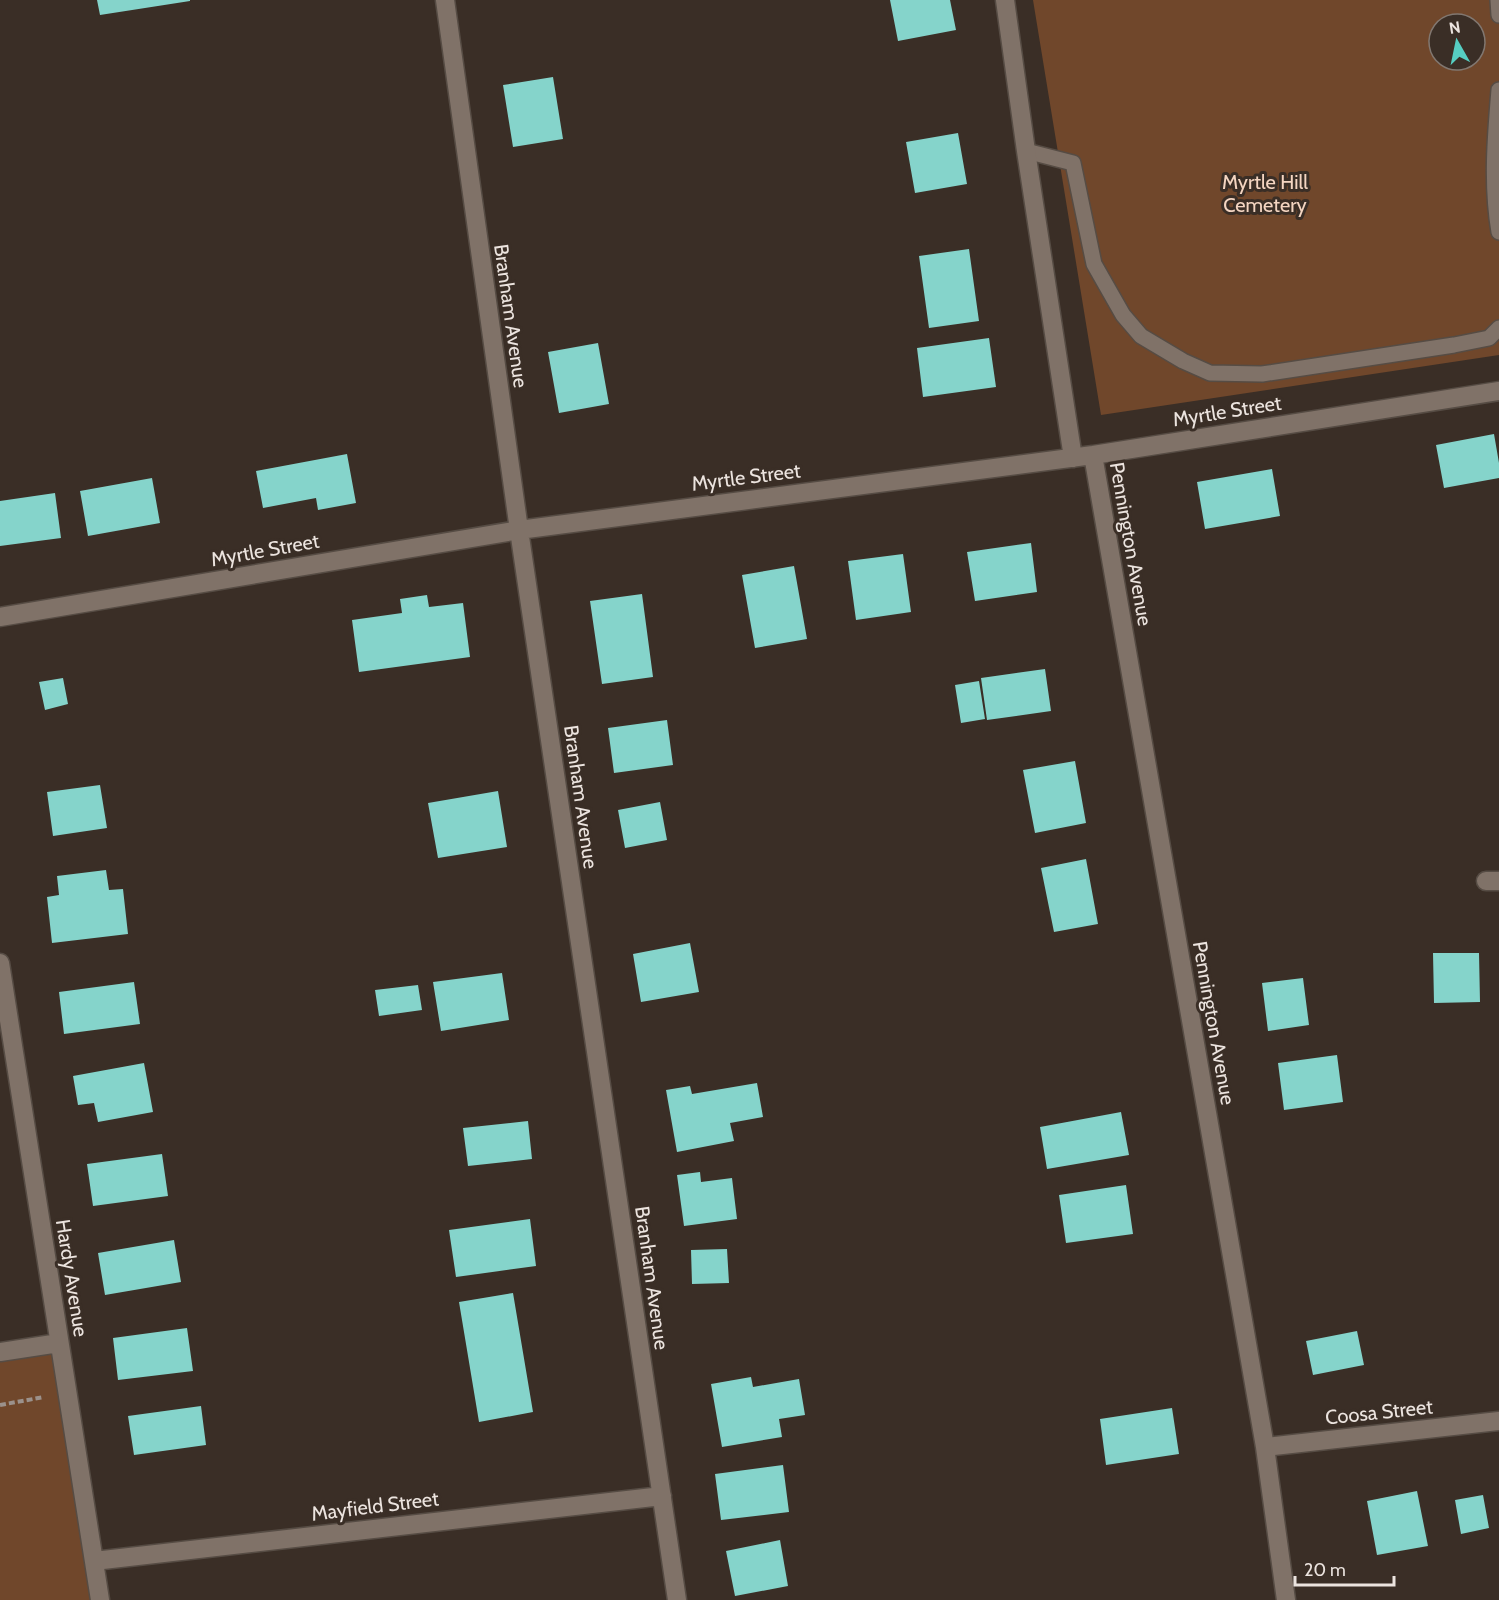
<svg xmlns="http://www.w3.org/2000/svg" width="1499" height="1600" font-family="Cabin,sans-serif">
  <rect width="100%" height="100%" fill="#3a2e26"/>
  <path fill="#70472b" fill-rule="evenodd" d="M 1033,0 L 1499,0 L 1499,355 L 1101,415 ZM 1439,24 L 1475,24 L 1475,60 L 1439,60 Z
    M 59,1343 L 100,1600 L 0,1600 L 0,1352 Z"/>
  <path fill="#85d4cb" d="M 97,0 L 190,0 L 190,1 L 100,15 Z
    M 890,0 L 950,0 L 956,30 L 898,41 Z
    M 553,77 L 563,139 L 513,147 L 503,85 Z
    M 958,133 L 967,184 L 915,193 L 906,142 Z
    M 969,249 L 979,321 L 929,328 L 919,256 Z
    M 989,338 L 996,387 L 923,397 L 917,348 Z
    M 598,343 L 609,404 L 559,413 L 548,352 Z
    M 1494,434 L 1499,463 L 1499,478 L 1444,488 L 1436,445 Z
    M 347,454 L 356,503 L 318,510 L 316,498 L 263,508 L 256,471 Z
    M 1272,469 L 1280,516 L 1205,529 L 1197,482 Z
    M 152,478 L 160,523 L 88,536 L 80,491 Z
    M 55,493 L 61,538 L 0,546 L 0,501 Z
    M 1031,543 L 1037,592 L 975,601 L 967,552 Z
    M 903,554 L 911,612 L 856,620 L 848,561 Z
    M 794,566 L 807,639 L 755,648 L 742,575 Z
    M 642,594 L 653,677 L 602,684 L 590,601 Z
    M 427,595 L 429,607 L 463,603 L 470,657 L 359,672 L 352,620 L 402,613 L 400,599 Z
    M 1045,669 L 1051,711 L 987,720 L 981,678 Z
    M 63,678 L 68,704 L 45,710 L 39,682 Z
    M 979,681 L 985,719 L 961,723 L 955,685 Z
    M 667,720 L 673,765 L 614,773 L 608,728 Z
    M 1075,761 L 1086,823 L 1035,833 L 1023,770 Z
    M 100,785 L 107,828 L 53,836 L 47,792 Z
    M 498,791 L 507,847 L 438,858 L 428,803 Z
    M 660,802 L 667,840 L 625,848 L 618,810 Z
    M 1086,859 L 1098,924 L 1054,932 L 1041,868 Z
    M 106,870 L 109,890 L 123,889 L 128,934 L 52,943 L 47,897 L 59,895 L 57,876 Z
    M 690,943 L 699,992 L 641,1002 L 633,954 Z
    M 1433,953 L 1479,953 L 1480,1002 L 1434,1003 Z
    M 502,973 L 509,1020 L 441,1031 L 433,982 Z
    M 1303,978 L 1309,1025 L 1268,1031 L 1262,983 Z
    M 134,982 L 140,1024 L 64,1034 L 59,992 Z
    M 418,985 L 422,1010 L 379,1016 L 375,990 Z
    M 1337,1055 L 1343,1102 L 1284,1110 L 1278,1063 Z
    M 144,1063 L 153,1112 L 98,1122 L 94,1103 L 78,1105 L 73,1076 Z
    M 757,1083 L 763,1117 L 730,1123 L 734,1141 L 677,1152 L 666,1090 L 690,1086 L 692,1094 Z
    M 1121,1112 L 1129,1155 L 1047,1169 L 1040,1127 Z
    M 528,1121 L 532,1159 L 468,1166 L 463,1128 Z
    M 162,1154 L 168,1196 L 93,1206 L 87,1164 Z
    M 700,1172 L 701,1182 L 732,1178 L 737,1219 L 684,1226 L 677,1175 Z
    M 1126,1185 L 1133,1234 L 1066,1243 L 1059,1195 Z
    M 530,1219 L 536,1266 L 456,1277 L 449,1230 Z
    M 174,1240 L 181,1282 L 105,1295 L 98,1253 Z
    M 727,1249 L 729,1283 L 692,1284 L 691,1250 Z
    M 513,1293 L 533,1412 L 479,1422 L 459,1302 Z
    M 187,1328 L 193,1371 L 118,1380 L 113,1338 Z
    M 1357,1331 L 1364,1365 L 1313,1375 L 1306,1341 Z
    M 751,1377 L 753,1387 L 799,1379 L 805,1415 L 779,1419 L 782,1437 L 722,1447 L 711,1384 Z
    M 201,1406 L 206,1445 L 134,1455 L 128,1416 Z
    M 1172,1408 L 1179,1454 L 1106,1465 L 1100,1419 Z
    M 783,1465 L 789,1512 L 721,1520 L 715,1474 Z
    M 1417,1491 L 1428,1546 L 1377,1555 L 1367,1501 Z
    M 1483,1495 L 1489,1528 L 1461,1534 L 1455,1500 Z
    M 780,1540 L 788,1586 L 735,1596 L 726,1551 Z"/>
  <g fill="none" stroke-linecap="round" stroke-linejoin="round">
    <defs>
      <path id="lane" d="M 1498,0 L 1499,15
        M 1499,90 C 1495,137 1491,185 1499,232
        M 1026,151 L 1073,163 L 1094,264 L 1123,315 L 1141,336 L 1183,361 L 1210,373 L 1262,374 L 1454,345 L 1489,338 L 1499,328"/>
      <path id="street" d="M 445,0 L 519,530 L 677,1600
        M 1005,0 L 1026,151 L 1073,458
        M 1093,455 L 1265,1447 L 1286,1600
        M 0,617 L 519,530 L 1093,455 L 1499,391
        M 1486,881 L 1499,881
        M 0,963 L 100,1600
        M 0,1352 L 59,1343
        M 1265,1447 L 1499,1421
        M 94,1561 L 662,1496"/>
    </defs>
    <use href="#lane" stroke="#564c44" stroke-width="18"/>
    <use href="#street" stroke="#564c44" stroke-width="21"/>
    <path stroke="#9b918b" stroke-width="4" stroke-dasharray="6 3" stroke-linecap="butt" d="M 0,1405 L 44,1397"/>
    <use href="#lane" stroke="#807268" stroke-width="15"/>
    <use href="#street" stroke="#807268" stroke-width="18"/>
  </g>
  <g text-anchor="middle" stroke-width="6" stroke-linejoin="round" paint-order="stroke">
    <g font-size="20" fill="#f4d5c1" stroke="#3a2e26">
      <text x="1265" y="189">Myrtle Hill<tspan x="1265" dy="23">Cemetery</tspan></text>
    </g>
    <g font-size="20" fill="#ece4df" stroke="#3a2e26">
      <text transform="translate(511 316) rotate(82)" y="7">Branham Avenue</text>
      <text transform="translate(1227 411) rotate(-9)" y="7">Myrtle Street</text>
      <text transform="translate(746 477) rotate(-7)" y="7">Myrtle Street</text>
      <text transform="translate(1131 544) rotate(80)" y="7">Pennington Avenue</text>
      <text transform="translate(265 550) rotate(-10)" y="7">Myrtle Street</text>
      <text transform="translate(581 797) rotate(82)" y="7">Branham Avenue</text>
      <text transform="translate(1214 1023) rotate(80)" y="7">Pennington Avenue</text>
      <text transform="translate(72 1278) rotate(81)" y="7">Hardy Avenue</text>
      <text transform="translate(652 1278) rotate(82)" y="7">Branham Avenue</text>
      <text transform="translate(1379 1412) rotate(-6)" y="7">Coosa Street</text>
      <text transform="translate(375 1506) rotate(-7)" y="7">Mayfield Street</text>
    </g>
  </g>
  <g transform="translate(1457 42) rotate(351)"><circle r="28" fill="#3a2e26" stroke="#817770" stroke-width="1.5"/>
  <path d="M0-4.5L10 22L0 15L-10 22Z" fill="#56cec2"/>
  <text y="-9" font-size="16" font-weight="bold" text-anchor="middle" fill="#ece4df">N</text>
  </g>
  <path d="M1295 1576v9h99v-9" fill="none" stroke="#ece4df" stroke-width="3"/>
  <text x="1304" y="1576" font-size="18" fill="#ece4df" stroke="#3a2e26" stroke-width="4.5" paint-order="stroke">20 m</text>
</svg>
